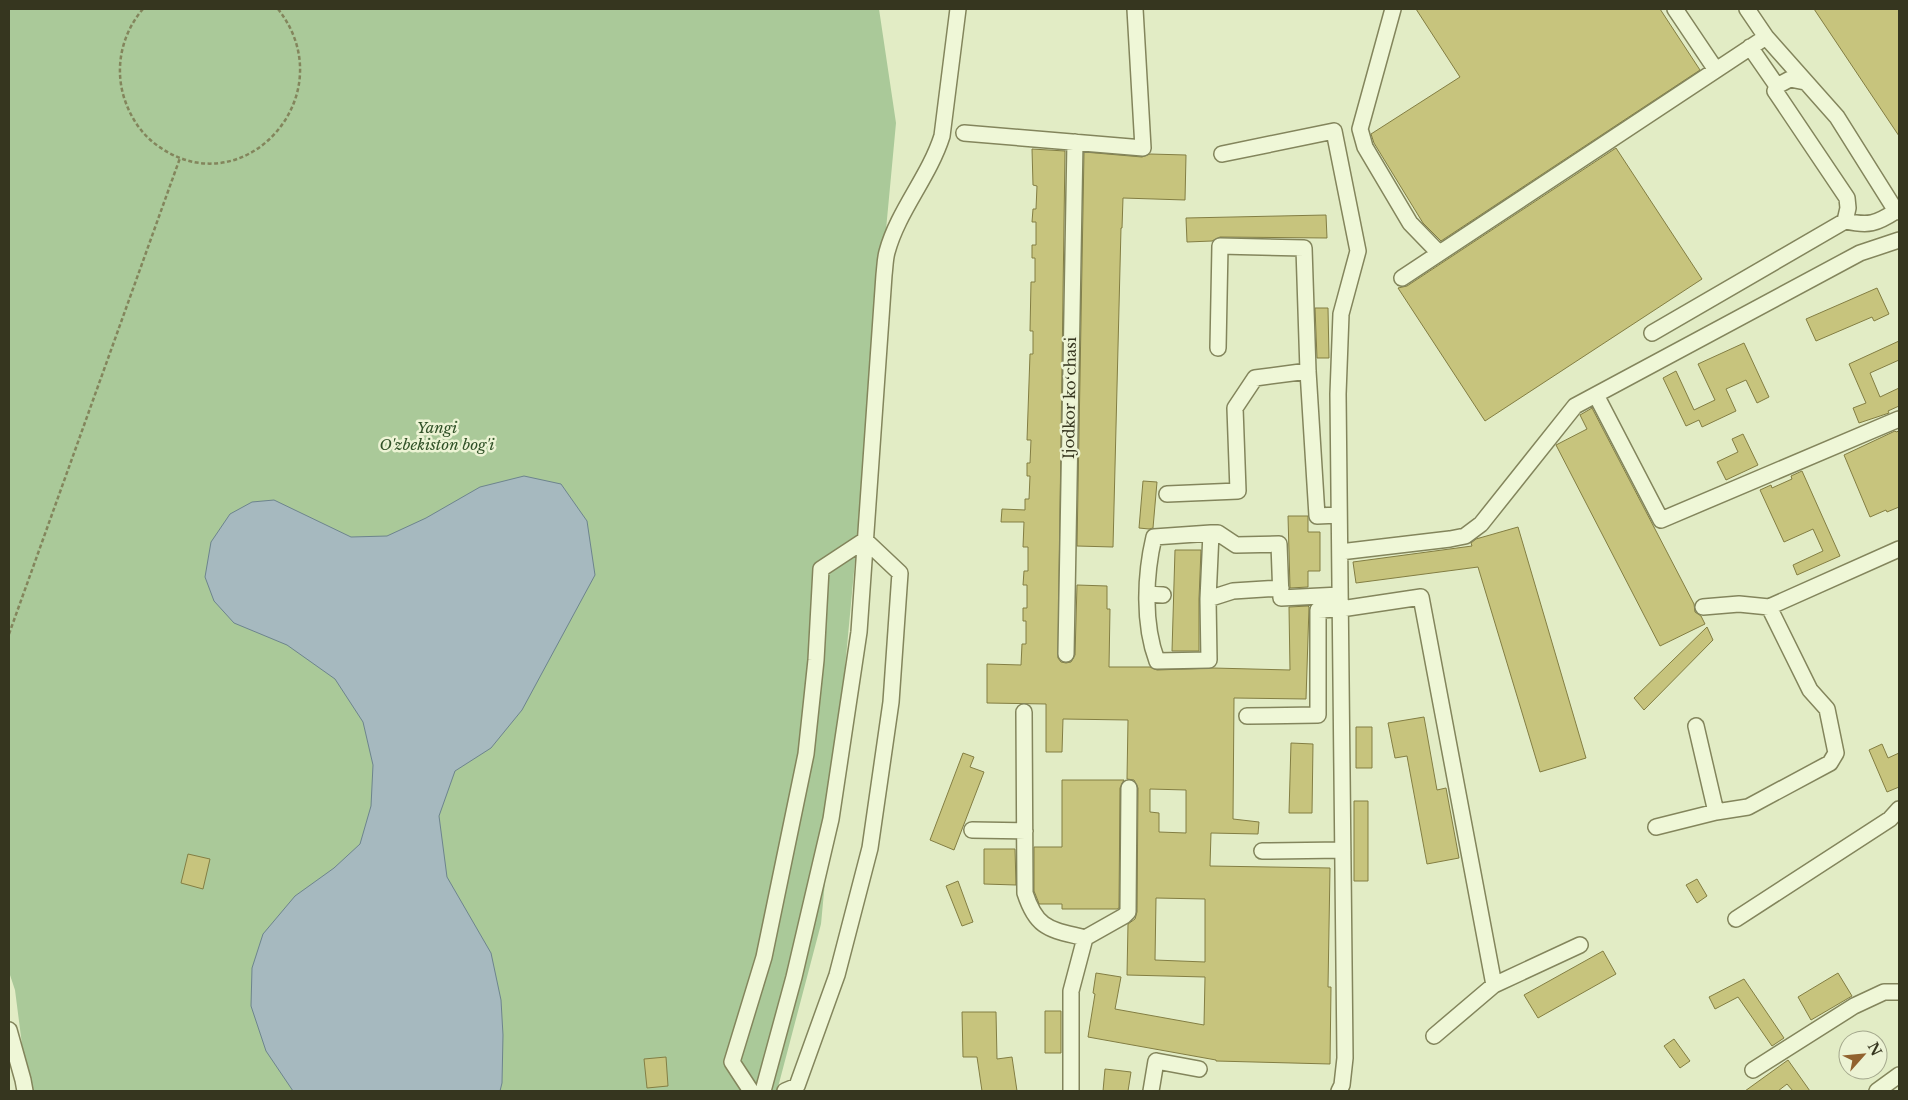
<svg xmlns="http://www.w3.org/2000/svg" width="1908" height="1100" font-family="'Libre Baskerville',serif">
  <rect width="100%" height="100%" fill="#e2ecc5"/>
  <path fill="#aac999" d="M 9,9 L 879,9 L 896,123 L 821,924 L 777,1091 L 28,1091 L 15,990 L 9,972 Z"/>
  <path fill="#a6b9bf" stroke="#6d848d" d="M 524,476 L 561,484 L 587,521 L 595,575 L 522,710 L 491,748 L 455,771 L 439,816 L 447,877 L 491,953 L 501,1000 L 503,1035 L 502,1083 L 500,1091 L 293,1091 L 266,1051 L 251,1006 L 252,968 L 263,934 L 295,896 L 334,868 L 360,844 L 371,806 L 373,765 L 363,722 L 335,679 L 287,645 L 234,623 L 214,601 L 205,577 L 211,542 L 230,514 L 252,502 L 274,500 L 351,537 L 387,536 L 426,518 L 480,487 Z"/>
  <path fill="#c7c47d" stroke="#837e43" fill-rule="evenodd" d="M 1416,9 L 1660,9 L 1700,70 L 1441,241 L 1423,223 L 1374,143 L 1371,134 L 1460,77 Z
    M 1814,9 L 1899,9 L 1899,136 Z
    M 1616,148 L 1702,279 L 1485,421 L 1398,288 L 1407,286 Z
    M 1032,149 L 1065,151 L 1058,658 L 1061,662 L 1066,663 L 1071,662 L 1075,655 L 1077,585 L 1107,586 L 1107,609 L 1110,609 L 1109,667 L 1150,667 L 1157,670 L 1213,668 L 1290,670 L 1289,607 L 1308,606 L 1309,607 L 1306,699 L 1234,698 L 1233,819 L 1259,822 L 1258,834 L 1211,833 L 1210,866 L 1330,868 L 1328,987 L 1331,987 L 1330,1064 L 1216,1061 L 1216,1060 L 1088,1037 L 1095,994 L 1093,993 L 1096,973 L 1121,977 L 1115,1009 L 1204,1025 L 1205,977 L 1127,975 L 1128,924 L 1135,919 L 1137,912 L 1138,788 L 1134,780 L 1127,779 L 1128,720 L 1063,719 L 1062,752 L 1046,752 L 1046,704 L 987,703 L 987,664 L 1021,665 L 1022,644 L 1026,644 L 1026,621 L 1023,621 L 1023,608 L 1027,608 L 1027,585 L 1023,585 L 1024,571 L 1028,571 L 1028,547 L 1023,547 L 1024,522 L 1001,522 L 1002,509 L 1025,510 L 1025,499 L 1029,499 L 1030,476 L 1027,476 L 1027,463 L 1030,463 L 1031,440 L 1027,440 L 1030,354 L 1033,354 L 1033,331 L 1030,331 L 1031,282 L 1035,282 L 1035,258 L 1032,258 L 1032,245 L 1036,245 L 1036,222 L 1032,222 L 1033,209 L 1036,209 L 1037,186 L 1033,185 ZM 1150,789 L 1186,790 L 1186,833 L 1159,832 L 1159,813 L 1150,812 ZM 1156,898 L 1205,899 L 1205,962 L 1155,960 Z
    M 1084,152 L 1142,157 L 1150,154 L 1186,155 L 1185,200 L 1123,198 L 1122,228 L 1121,228 L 1113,547 L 1077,546 Z
    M 1326,215 L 1327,238 L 1220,237 L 1212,241 L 1187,242 L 1186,218 Z
    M 1877,288 L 1889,314 L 1874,321 L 1872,317 L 1816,341 L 1806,319 Z
    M 1315,308 L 1328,308 L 1329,358 L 1317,358 Z
    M 1899,341 L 1899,360 L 1870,373 L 1880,397 L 1899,388 L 1899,406 L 1888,411 L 1889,413 L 1859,423 L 1853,408 L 1866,403 L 1849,364 Z
    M 1744,343 L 1769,397 L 1757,403 L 1746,380 L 1726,389 L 1736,411 L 1702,427 L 1699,420 L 1686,426 L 1663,378 L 1676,371 L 1694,410 L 1715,400 L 1698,364 Z
    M 1592,408 L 1694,604 L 1695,612 L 1701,616 L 1705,624 L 1660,646 L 1556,445 L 1587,429 L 1580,415 Z
    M 1895,431 L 1896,432 L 1899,431 L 1899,507 L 1887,512 L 1886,510 L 1870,517 L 1844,455 Z
    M 1743,434 L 1758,465 L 1726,480 L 1717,462 L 1738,452 L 1732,439 Z
    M 1802,471 L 1840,556 L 1797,575 L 1793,565 L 1823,551 L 1813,529 L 1784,542 L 1760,490 L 1771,485 L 1772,488 L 1792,479 L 1791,476 Z
    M 1143,481 L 1157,482 L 1153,528 L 1149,529 L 1139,528 Z
    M 1288,516 L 1308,516 L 1308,532 L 1320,532 L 1320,571 L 1308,571 L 1308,587 L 1290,588 Z
    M 1518,527 L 1586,758 L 1540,772 L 1478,567 L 1356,583 L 1353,562 L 1472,546 L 1471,543 L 1476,539 Z
    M 1175,550 L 1201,550 L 1199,599 L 1199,651 L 1172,651 Z
    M 1707,627 L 1713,640 L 1644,710 L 1634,698 Z
    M 1424,717 L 1437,790 L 1446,788 L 1459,858 L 1427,864 L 1407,756 L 1395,758 L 1388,723 Z
    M 1356,727 L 1372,727 L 1372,768 L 1356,768 Z
    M 1291,743 L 1313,744 L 1312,813 L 1289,813 Z
    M 1882,744 L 1888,758 L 1899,753 L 1899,787 L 1887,792 L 1869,750 Z
    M 963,753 L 974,757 L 970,767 L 984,772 L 954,850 L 930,840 Z
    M 1062,780 L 1124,780 L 1120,788 L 1119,908 L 1117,909 L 1062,909 L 1062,904 L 1039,904 L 1038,901 L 1034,891 L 1034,847 L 1062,847 Z
    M 1354,801 L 1368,801 L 1368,881 L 1354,881 Z
    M 984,849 L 1015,849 L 1016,885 L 984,884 Z
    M 188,854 L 210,859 L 203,889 L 181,883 Z
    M 1697,879 L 1707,896 L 1697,903 L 1686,885 Z
    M 958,881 L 973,922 L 962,926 L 946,886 Z
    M 1603,951 L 1616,974 L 1538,1018 L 1524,995 Z
    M 1838,973 L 1852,996 L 1811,1020 L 1798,997 Z
    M 1744,979 L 1784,1038 L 1772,1046 L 1738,997 L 1715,1009 L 1709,997 Z
    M 1045,1011 L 1061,1011 L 1061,1053 L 1045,1053 Z
    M 962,1012 L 996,1012 L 997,1059 L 1012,1057 L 1017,1091 L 982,1091 L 977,1057 L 963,1057 Z
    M 1674,1039 L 1690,1061 L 1680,1068 L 1664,1046 Z
    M 666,1057 L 668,1086 L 647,1088 L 644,1059 Z
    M 1788,1060 L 1810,1091 L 1793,1091 L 1787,1084 L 1778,1091 L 1745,1091 Z
    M 1105,1069 L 1131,1072 L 1128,1091 L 1103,1091 Z"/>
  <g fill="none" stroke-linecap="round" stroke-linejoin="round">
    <defs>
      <path id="minor" d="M 1393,9 L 1360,129 L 1365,147 L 1410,223 L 1439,253
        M 1675,9 L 1716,70
        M 1747,9 L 1766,37 L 1837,117 L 1896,211 L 1899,212
        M 1750,47 L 1777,86
        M 1805,82 L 1790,79 L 1777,86 L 1775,91 L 1847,198 L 1848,208 L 1845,221
        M 964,133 L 1143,148 L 1135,9
        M 1222,154 L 1334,131 L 1358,251 L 1341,314 L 1338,394 L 1345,1058 L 1342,1085 L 1339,1091
        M 1402,278 L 1766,37
        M 1652,333 L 1845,221 C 1869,226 1876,224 1896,211
        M 1218,348 L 1220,246 L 1304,248 L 1308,371 L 1317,516 L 1339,515
        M 1596,395 L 1661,520 L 1899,419
        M 1167,494 L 1238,491 L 1235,408 L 1255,378 L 1308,371
        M 1211,533 L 1208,599 L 1209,660 L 1157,661 C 1143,624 1145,575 1154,537 L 1211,533 L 1218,533 L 1236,545 L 1279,544 L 1281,598 L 1340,595
        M 1340,552 L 1450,539 L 1465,536 L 1481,524 L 1575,406 L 1860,253 L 1899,240
        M 1147,594 L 1163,595
        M 1208,599 L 1233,591 L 1281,588
        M 1703,607 L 1739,604 L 1769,607
        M 1066,654 L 1075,142
        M 1024,712 L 1025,893 C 1037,930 1050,929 1085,938
        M 1247,716 L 1318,715 L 1318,610 L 1341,609 L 1421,597 L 1494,985 L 1580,945
        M 1696,726 L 1716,812 L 1748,807 L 1830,763 L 1836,753 L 1827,709 L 1810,690 L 1769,607 L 1899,549
        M 1656,827 L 1716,812
        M 972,830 L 1025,831
        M 1262,851 L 1343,850
        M 1736,919 L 1890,819 L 1899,809
        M 9,1030 L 23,1080 L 25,1091
        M 1434,1036 L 1494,985
        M 1753,1070 L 1854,1006 L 1884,992 L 1899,992
        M 751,1091 L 732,1062 L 764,957 L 806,754 L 816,660 L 821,569 L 865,540 L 900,573 L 891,702 L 870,848 L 837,975 L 797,1086 L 785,1091
        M 763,1091 L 794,977 L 831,819 L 859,632 L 884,275 C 885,267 885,259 887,252 C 898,211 929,177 942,136 L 958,9
        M 1071,1091 L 1071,991 L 1085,938 L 1124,916 L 1128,912 L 1129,788
        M 1151,1091 L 1156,1061 L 1199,1069
        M 1877,1091 L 1899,1075"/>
    </defs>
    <use href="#minor" stroke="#83855c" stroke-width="18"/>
    <path stroke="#83855c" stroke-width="2.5" stroke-dasharray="4 2.5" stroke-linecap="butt" d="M 143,9 C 123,32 115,64 123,94 C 129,116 142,136 161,148 C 246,205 345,94 278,9
      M 9,634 L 180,158"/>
    <use href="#minor" stroke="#eff7d7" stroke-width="15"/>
  </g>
  <g text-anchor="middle" stroke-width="5" stroke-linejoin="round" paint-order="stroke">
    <g font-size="15" fill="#36361f" stroke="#ecf3d4">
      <text transform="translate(1070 398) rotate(-89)" y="5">Ijodkor koʻchasi</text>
    </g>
    <g font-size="15" font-style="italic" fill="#305127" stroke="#ecf3d4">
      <text x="437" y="433">Yangi<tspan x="437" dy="17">O'zbekiston bog'i</tspan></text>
    </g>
  </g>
  <rect width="1908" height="1100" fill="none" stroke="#36361f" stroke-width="20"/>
  <g transform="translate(1863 1055) rotate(63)"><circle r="24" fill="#ecf3d4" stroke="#a3a78c"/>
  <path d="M0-4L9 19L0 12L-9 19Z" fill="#91622f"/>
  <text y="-8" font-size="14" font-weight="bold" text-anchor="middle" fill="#36361f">N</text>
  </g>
</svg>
